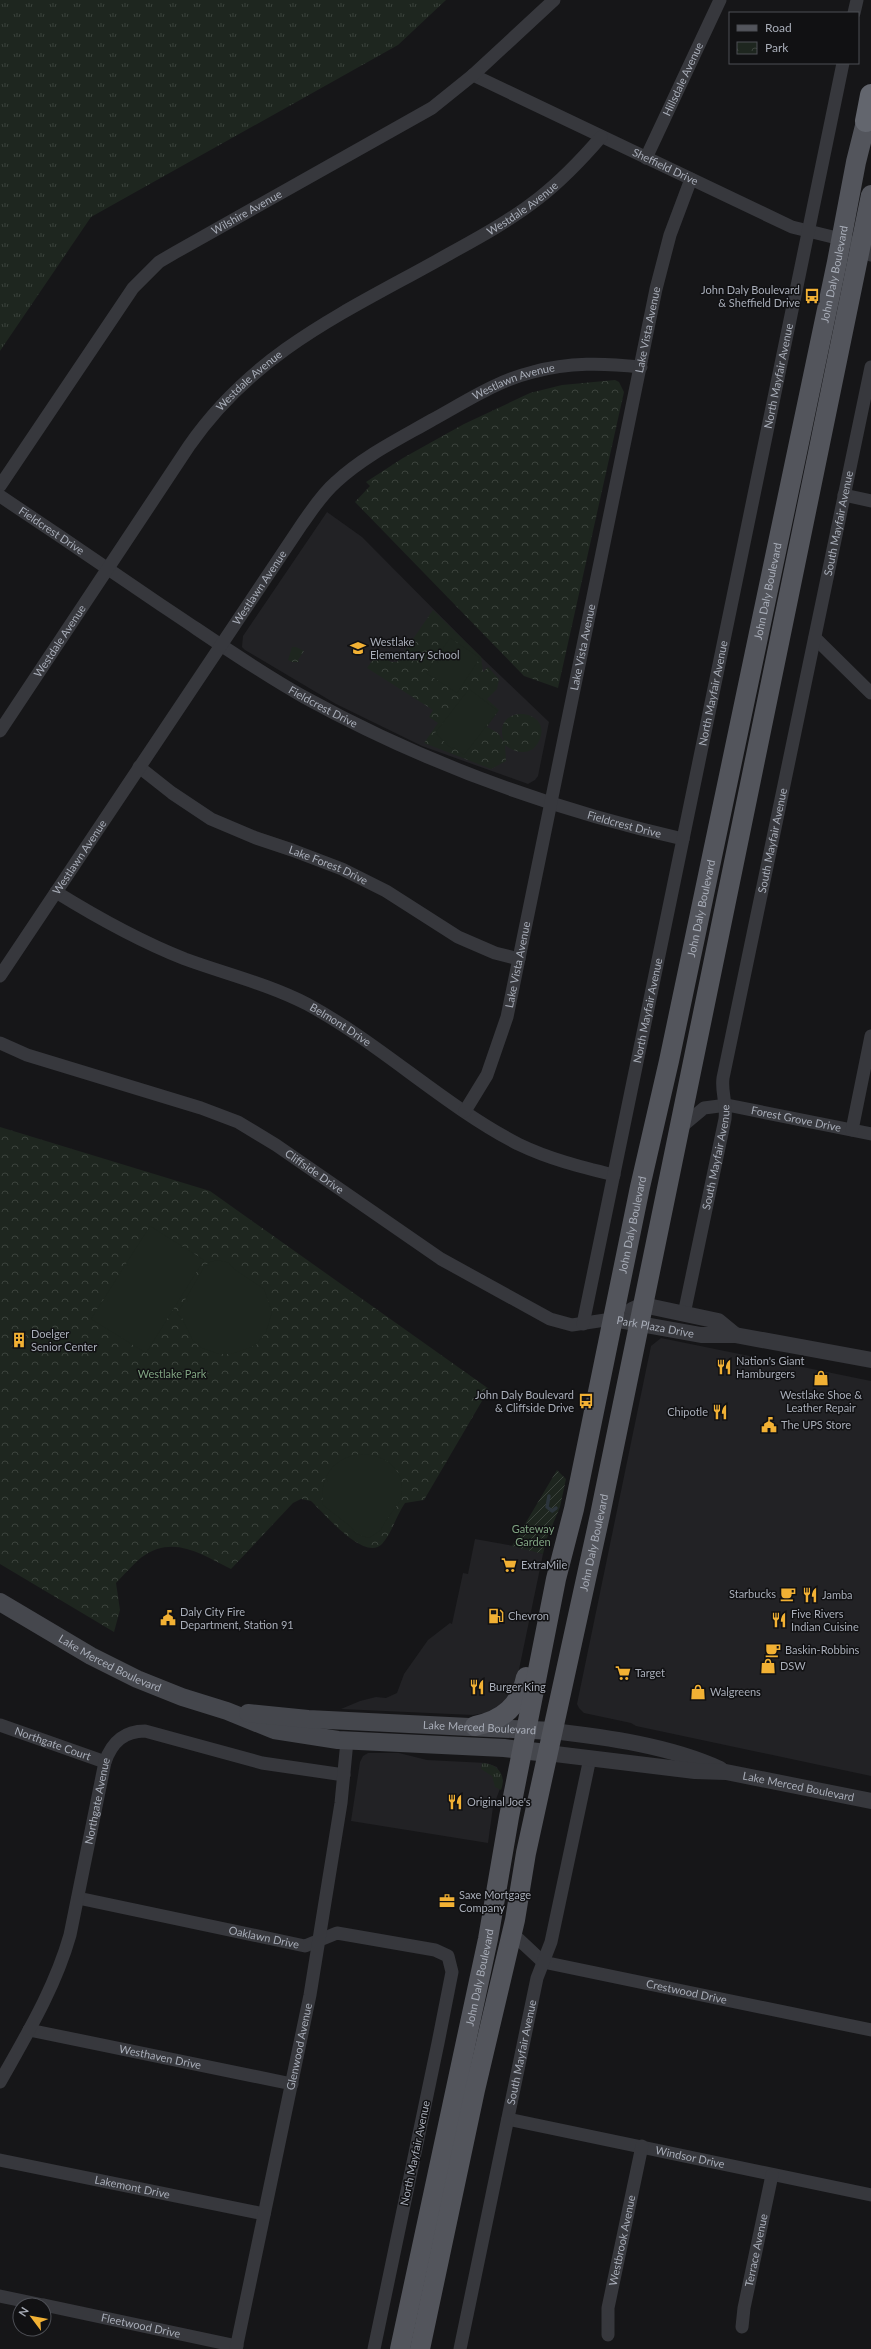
<svg xmlns="http://www.w3.org/2000/svg" width="871" height="2349" font-family="Lato,sans-serif">
  <defs>
    <pattern id="grass-tufts" width="24" height="20" patternUnits="userSpaceOnUse"><rect width="24" height="20" fill="#1e261f"/><path d="M3 7l-1-3M5 7V3M7 7l1-3M15 17l-1-3M17 17v-4M19 17l1-3" fill="none" stroke="#3c433d"/></pattern>
    <pattern id="park-crowns" width="20" height="18" patternUnits="userSpaceOnUse"><rect width="20" height="18" fill="#1e261f"/><path d="M2 6a3 3 0 1 1 6 0M12 15a3 3 0 1 1 6 0" fill="none" stroke="#3c433d"/></pattern>
    <pattern id="garden-furrows" width="10" height="10" patternUnits="userSpaceOnUse"><rect width="10" height="10" fill="#1e261f"/><path d="M-1 1l2-2M0 10L10 0M9 11l2-2" fill="none" stroke="#3c433d"/></pattern>
  </defs>
  <rect width="100%" height="100%" fill="#161618"/>
  <path fill="#222225" d="M 327,512 L 362,537 L 481,657 L 549,722 L 538,776 L 535,780 L 528,784 L 422,746 L 336,704 L 245,650 L 242,647 L 243,636 Z
    M 661,1338 L 871,1381 L 871,1776 L 636,1726 L 631,1723 L 584,1713 L 579,1708 L 577,1704 L 651,1346 Z
    M 475,1539 L 525,1548 L 543,1554 L 516,1684 L 501,1706 L 485,1713 L 473,1715 L 341,1709 L 360,1701 L 376,1697 L 386,1698 L 397,1693 L 404,1674 L 428,1640 L 450,1623 L 452,1624 L 463,1573 L 468,1574 Z
    M 368,1753 L 399,1753 L 427,1760 L 487,1763 L 497,1767 L 503,1781 L 493,1807 L 488,1843 L 351,1821 L 360,1762 L 363,1756 Z"/>
  <path fill="url(#grass-tufts)" d="M 0,0 L 446,0 L 398,45 L 91,217 L 0,351 Z
    M 482,1763 C 497,1764 507,1774 501,1790 L 495,1787 L 492,1776 L 481,1769 Z"/>
  <path fill="url(#park-crowns)" d="M 615,380 L 619,382 L 624,392 L 558,688 L 524,676 L 355,502 L 370,486 L 366,482 L 403,458 L 464,424 L 530,393 L 562,385 Z
    M 433,610 L 481,657 L 483,672 L 488,667 L 499,679 L 497,689 L 487,699 L 499,710 L 487,727 L 498,733 L 504,742 C 490,702 555,708 539,741 C 532,756 516,754 505,745 L 506,761 L 491,769 L 424,743 L 438,723 L 429,717 L 433,710 L 367,668 L 378,652 L 391,662 L 397,662 Z
    M 292,647 L 296,647 L 304,651 L 298,660 L 299,662 L 292,662 L 288,660 Z
    M 0,1127 L 210,1191 L 489,1389 L 424,1500 L 405,1503 C 396,1516 392,1533 382,1544 C 364,1562 324,1513 311,1501 L 301,1499 L 293,1503 L 231,1569 C 202,1555 174,1534 142,1557 C 133,1564 124,1575 116,1583 L 120,1610 L 114,1632 L 0,1564 Z"/>
  <path fill="url(#garden-furrows)" d="M 557,1470 L 566,1479 L 560,1507 L 547,1538 L 543,1554 L 512,1546 Z"/>
  <path fill="#1e261f" d="M 450,638 L 480,658 L 457,693 L 426,673 Z
    M 469,689 L 498,711 L 464,755 L 453,747 L 452,749 L 435,733 Z
    M 150,1226 L 204,1260 L 146,1353 L 91,1319 Z
    M 218,1260 L 229,1263 L 234,1269 L 264,1289 L 272,1312 L 266,1332 L 256,1345 L 249,1348 L 231,1354 L 219,1354 L 202,1348 L 193,1341 L 182,1318 L 177,1314 L 204,1267 L 210,1262 Z
    M 363,1454 C 384,1455 403,1468 402,1490 C 402,1493 402,1496 401,1499 C 395,1510 386,1518 381,1530 L 369,1538 L 356,1534 L 351,1527 L 323,1505 C 319,1477 334,1456 363,1454 Z"/>
  <g fill="none" stroke-linecap="round" stroke-linejoin="round">
    <path stroke="#2c353c" stroke-width="3.5" d="M 549,1496 L 547,1507 L 552,1511 L 556,1508"/>
    <g stroke="#37383d" stroke-width="13">
      <path d="M 854,13 L 857,0"/>
      <path id="s1" d="M 473,75 L 792,227 L 849,241"/>
      <path id="s2" d="M 646,158 L 720,0"/>
      <path d="M 862,243 L 871,255"/>
      <path id="s3" d="M 0,486 L 133,288 L 159,262 L 176,252 L 432,108 L 473,75 L 554,0"/>
      <path d="M 844,495 L 871,501"/>
      <path id="s4" d="M 0,496 C 54,532 107,568 161,605 C 208,636 254,669 304,697 C 424,763 550,809 683,839"/>
      <path d="M 815,638 L 871,693"/>
      <path id="s5" d="M 0,731 L 189,446 C 256,349 350,310 449,254 C 480,237 511,220 539,198 C 562,180 582,159 601,137"/>
      <path id="s6" d="M 139,767 L 172,793 L 211,819 L 256,838 L 292,850 L 342,869 L 386,891 L 458,937 L 495,953 L 519,959"/>
      <path id="s7" d="M 56,892 C 98,918 139,941 185,959 C 226,974 268,984 307,1004 C 381,1044 443,1105 518,1144 C 549,1159 581,1167 614,1175"/>
      <path id="s8" d="M 0,976 L 302,524 C 312,510 322,494 336,482 C 364,456 399,439 432,420 C 465,402 496,381 533,372 C 569,362 604,363 641,367"/>
      <path id="s9" d="M 0,1043 L 27,1055 L 201,1108 L 238,1122 L 276,1145 L 441,1259 L 550,1319 L 572,1325 L 612,1319"/>
      <path id="s10" d="M 465,1111 L 487,1075 L 507,1017 L 656,289 L 670,235 L 691,179"/>
      <path id="s11" d="M 680,1128 L 704,1108 L 727,1105 L 871,1134"/>
      <path d="M 852,1130 L 871,1036"/>
      <path id="s12" d="M 684,1314 L 725,1119 C 727,1102 721,1093 723,1078 L 871,367"/>
      <path id="s13" d="M 583,1324 L 843,63"/>
      <path id="s14" d="M 0,1725 L 105,1762"/>
      <path id="s15" d="M 78,1898 L 305,1946 L 337,1933 L 435,1950 L 448,1956 L 452,1972 L 438,2043 L 374,2349"/>
      <path id="s16" d="M 512,1933 L 543,1962 L 871,2030"/>
      <path id="s17" d="M 29,2030 L 292,2084"/>
      <path id="s18" d="M 0,2082 C 27,2034 55,1988 70,1935 L 105,1762 C 112,1742 124,1731 145,1731 L 262,1763 L 344,1775"/>
      <path id="s19" d="M 508,2119 L 871,2195"/>
      <path id="s20" d="M 0,2160 L 264,2214"/>
      <path d="M 0,2296 L 43,2305"/>
      <path id="s21" d="M 44,2305 L 237,2346"/>
      <path id="s22" d="M 742,2327 L 744,2308 L 772,2175"/>
      <path id="s23" d="M 608,2335 L 608,2308 L 642,2146"/>
      <path id="s24" d="M 236,2349 L 310,1995 L 341,1803 L 347,1741"/>
      <path id="s25" d="M 460,2349 L 537,1978 L 551,1942 L 590,1758"/>
    </g>
    <g stroke="#37383d" stroke-width="16">
      <path d="M 632,1310 L 643,1305 L 718,1321 L 735,1335"/>
      <path id="s26" d="M 612,1319 L 701,1335 L 735,1335 L 871,1360"/>
      <path d="M 552,1731 C 606,1737 670,1746 720,1769"/>
      <path id="s27" d="M 547,1753 L 695,1771 L 726,1772 L 871,1801"/>
    </g>
    <g stroke="#45474d" stroke-width="18">
      <path id="s28" d="M 0,1602 L 91,1656 L 137,1679 L 182,1697 L 227,1711 L 274,1730 L 338,1740 L 504,1748 L 547,1753"/>
      <path id="s29" d="M 248,1713 L 308,1719 L 552,1731"/>
    </g>
    <g stroke="#53555c" stroke-width="20">
      <path d="M 475,1726 C 503,1720 520,1706 526,1677"/>
      <path id="s30" d="M 400,2349 L 488,1939 L 509,1817 L 556,1579 L 574,1509 L 640,1187 L 669,1061 L 837,262 L 856,162 L 870,106"/>
      <path id="s31" d="M 420,2349 L 475,2090 L 515,1920 L 526,1853 L 600,1515 L 871,195"/>
    </g>
    <path stroke="#63666e" stroke-width="22" d="M 866,121 L 871,95"/>
  </g>
  <defs>
    <symbol id="bus-bare" viewBox="-9 -9 18 18"><path d="M-5-6H5V4H4V6H2V4H-2V6H-4V4H-5ZM-3.5-4V0h7V-4ZM-3.5 1.2v1.5H-2V1.2ZM2 1.2v1.5H3.5V1.2Z" fill="#f2b134" stroke="#111113" stroke-width="2.5" paint-order="stroke"/></symbol>
    <symbol id="school-bare" viewBox="-9 -9 18 18"><path d="M0-5L7-2L0 1L-7-2ZM-4 1L0 2.5L4 1V4Q0 6-4 4Z" fill="#f2b134" stroke="#111113" stroke-width="2.5" paint-order="stroke"/></symbol>
    <symbol id="building-bare" viewBox="-9 -9 18 18"><path d="M-4-6H4V6H1V3H-1V6H-4ZM-2.5-4.3h1.7v1.8h-1.7ZM.8-4.3h1.7v1.8H.8ZM-2.5-1h1.7V.8h-1.7ZM.8-1h1.7V.8H.8Z" fill="#f2b134" stroke="#111113" stroke-width="2.5" paint-order="stroke"/></symbol>
    <symbol id="restaurant-bare" viewBox="-9 -9 18 18"><path d="M-5-6h1v4h1v-4h1v4h1v-4h1v5L-1.5 .5V6h-2V.5L-5-1ZM5-6V6H3V1.5H1.5Q1.5-4 5-6Z" fill="#f2b134" stroke="#111113" stroke-width="2.5" paint-order="stroke"/></symbol>
    <symbol id="shop-bare" viewBox="-9 -9 18 18"><path d="M-5-2.5h2.3a2.7 3.5 0 0 1 5.4 0H5L5.5 6h-11ZM-1.5-2.5h3a1.5 2.3 0 0 0-3 0Z" fill="#f2b134" stroke="#111113" stroke-width="2.5" paint-order="stroke"/></symbol>
    <symbol id="civic-bare" viewBox="-9 -9 18 18"><path d="M-.6-6.5H3V-4.5H.6V-3L4-1V1h2V6H-6V1h2V-1L-.6-3ZM-1.2 2.5V6h2.4V2.5Z" fill="#f2b134" stroke="#111113" stroke-width="2.5" paint-order="stroke"/></symbol>
    <symbol id="supermarket-bare" viewBox="-9 -9 18 18"><path d="M-6-5.5h2.5l.6 2H6L4.5 2H-2.5L-4.4-4H-6ZM-1.5 3.2a1.3 1.3 0 1 0 .1 0ZM3 3.2a1.3 1.3 0 1 0 .1 0Z" fill="#f2b134" stroke="#111113" stroke-width="2.5" paint-order="stroke"/></symbol>
    <symbol id="cafe-bare" viewBox="-9 -9 18 18"><path d="M-5.5-4.5H6V0H3Q3 3.5 0 3.5H-2.5Q-5.5 3.5-5.5 0ZM3-3.2v2h1.7v-2ZM-6 4.5H4V6H-6Z" fill="#f2b134" stroke="#111113" stroke-width="2.5" paint-order="stroke"/></symbol>
    <symbol id="fuel-bare" viewBox="-9 -9 18 18"><path d="M-5.5-6h7V0h2V4h1.3V-2.5L3-4.5l.8-.8L6-3V5H2.5V1h-1V6h-7ZM-4.2-4.7v3.2H.2V-4.7Z" fill="#f2b134" stroke="#111113" stroke-width="2.5" paint-order="stroke"/></symbol>
    <symbol id="office-bare" viewBox="-9 -9 18 18"><path d="M-6-3h4V-5.5h4V-3h4V5H-6ZM-1-4.5V-3h2v-1.5ZM-6 0V1H6V0Z" fill="#f2b134" stroke="#111113" stroke-width="2.5" paint-order="stroke"/></symbol>
  </defs>
  <g fill-rule="evenodd">
    <use href="#bus-bare" x="801" y="285" width="22" height="22"/>
    <use href="#school-bare" x="347" y="637" width="22" height="22"/>
    <use href="#building-bare" x="8" y="1329" width="22" height="22"/>
    <use href="#restaurant-bare" x="713" y="1356" width="22" height="22"/>
    <use href="#shop-bare" x="810" y="1367" width="22" height="22"/>
    <use href="#bus-bare" x="575" y="1390" width="22" height="22"/>
    <use href="#restaurant-bare" x="709" y="1401" width="22" height="22"/>
    <use href="#civic-bare" x="758" y="1414" width="22" height="22"/>
    <use href="#supermarket-bare" x="498" y="1554" width="22" height="22"/>
    <use href="#cafe-bare" x="777" y="1583" width="22" height="22"/>
    <use href="#restaurant-bare" x="799" y="1584" width="22" height="22"/>
    <use href="#fuel-bare" x="485" y="1605" width="22" height="22"/>
    <use href="#civic-bare" x="157" y="1607" width="22" height="22"/>
    <use href="#restaurant-bare" x="768" y="1609" width="22" height="22"/>
    <use href="#cafe-bare" x="762" y="1639" width="22" height="22"/>
    <use href="#shop-bare" x="757" y="1655" width="22" height="22"/>
    <use href="#supermarket-bare" x="612" y="1662" width="22" height="22"/>
    <use href="#restaurant-bare" x="466" y="1676" width="22" height="22"/>
    <use href="#shop-bare" x="687" y="1681" width="22" height="22"/>
    <use href="#restaurant-bare" x="444" y="1791" width="22" height="22"/>
    <use href="#office-bare" x="436" y="1890" width="22" height="22"/>
  </g>
  <g text-anchor="middle" stroke-width="3" stroke-linejoin="round" paint-order="stroke">
    <g font-size="11" fill="#a8adb8" stroke="#111113">
      <text dy="4" stroke="none"><textPath href="#s2" startOffset="87">Hillsdale Avenue</textPath></text>
      <text dy="4" stroke="none"><textPath href="#s1" startOffset="213">Sheffield Drive</textPath></text>
      <text dy="4" stroke="none"><textPath href="#s5" startOffset="755">Westdale Avenue</textPath></text>
      <text dy="4" stroke="none"><textPath href="#s3" startOffset="376">Wilshire Avenue</textPath></text>
      <text dy="4" stroke="none"><textPath href="#s30" startOffset="2120">John Daly Boulevard</textPath></text>
      <text dy="4" stroke="none"><textPath href="#s10" startOffset="805">Lake Vista Avenue</textPath></text>
      <text dy="4" stroke="none"><textPath href="#s13" startOffset="968">North Mayfair Avenue</textPath></text>
      <text dy="4" stroke="none"><textPath href="#s5" startOffset="431">Westdale Avenue</textPath></text>
      <text dy="4" stroke="none"><textPath href="#s8" startOffset="803">Westlawn Avenue</textPath></text>
      <text dy="4" stroke="none"><textPath href="#s12" startOffset="807">South Mayfair Avenue</textPath></text>
      <text dy="4" stroke="none"><textPath href="#s4" startOffset="62">Fieldcrest Drive</textPath></text>
      <text dy="4" stroke="none"><textPath href="#s8" startOffset="467">Westlawn Avenue</textPath></text>
      <text dy="4" stroke="none"><textPath href="#s30" startOffset="1796">John Daly Boulevard</textPath></text>
      <text dy="4" stroke="none"><textPath href="#s5" startOffset="108">Westdale Avenue</textPath></text>
      <text dy="4" stroke="none"><textPath href="#s10" startOffset="481">Lake Vista Avenue</textPath></text>
      <text dy="4" stroke="none"><textPath href="#s13" startOffset="644">North Mayfair Avenue</textPath></text>
      <text dy="4" stroke="none"><textPath href="#s4" startOffset="386">Fieldcrest Drive</textPath></text>
      <text dy="4" stroke="none"><textPath href="#s4" startOffset="710">Fieldcrest Drive</textPath></text>
      <text dy="4" stroke="none"><textPath href="#s12" startOffset="483">South Mayfair Avenue</textPath></text>
      <text dy="4" stroke="none"><textPath href="#s8" startOffset="143">Westlawn Avenue</textPath></text>
      <text dy="4" stroke="none"><textPath href="#s6" startOffset="215">Lake Forest Drive</textPath></text>
      <text dy="4" stroke="none"><textPath href="#s30" startOffset="1472">John Daly Boulevard</textPath></text>
      <text dy="4" stroke="none"><textPath href="#s10" startOffset="157">Lake Vista Avenue</textPath></text>
      <text dy="4" stroke="none"><textPath href="#s13" startOffset="320">North Mayfair Avenue</textPath></text>
      <text dy="4" stroke="none"><textPath href="#s7" startOffset="315">Belmont Drive</textPath></text>
      <text dy="4" stroke="none"><textPath href="#s11" startOffset="125">Forest Grove Drive</textPath></text>
      <text dy="4" stroke="none"><textPath href="#s12" startOffset="160">South Mayfair Avenue</textPath></text>
      <text dy="4" stroke="none"><textPath href="#s9" startOffset="342">Cliffside Drive</textPath></text>
      <text dy="4" stroke="none"><textPath href="#s30" startOffset="1148">John Daly Boulevard</textPath></text>
      <text dy="4" stroke="none"><textPath href="#s26" startOffset="44">Park Plaza Drive</textPath></text>
      <text dy="4" stroke="none"><textPath href="#s31" startOffset="825">John Daly Boulevard</textPath></text>
      <text dy="4" stroke="none"><textPath href="#s28" startOffset="126">Lake Merced Boulevard</textPath></text>
      <text dy="4" stroke="none"><textPath href="#s29" startOffset="232">Lake Merced Boulevard</textPath></text>
      <text dy="4" stroke="none"><textPath href="#s14" startOffset="56">Northgate Court</textPath></text>
      <text dy="4" stroke="none"><textPath href="#s27" startOffset="254">Lake Merced Boulevard</textPath></text>
      <text dy="4" stroke="none"><textPath href="#s18" startOffset="300">Northgate Avenue</textPath></text>
      <text dy="4" stroke="none"><textPath href="#s15" startOffset="190">Oaklawn Drive</textPath></text>
      <text dy="4" stroke="none"><textPath href="#s30" startOffset="380">John Daly Boulevard</textPath></text>
      <text dy="4" stroke="none"><textPath href="#s16" startOffset="189">Crestwood Drive</textPath></text>
      <text dy="4" stroke="none"><textPath href="#s24" startOffset="309">Glenwood Avenue</textPath></text>
      <text dy="4" stroke="none"><textPath href="#s25" startOffset="303">South Mayfair Avenue</textPath></text>
      <text dy="4" stroke="none"><textPath href="#s17" startOffset="134">Westhaven Drive</textPath></text>
      <text transform="translate(415 2153) rotate(-78)" y="4">North Mayfair Avenue</text>
      <text dy="4" stroke="none"><textPath href="#s19" startOffset="186">Windsor Drive</textPath></text>
      <text dy="4" stroke="none"><textPath href="#s20" startOffset="135">Lakemont Drive</textPath></text>
      <text dy="4" stroke="none"><textPath href="#s23" startOffset="96">Westbrook Avenue</textPath></text>
      <text dy="4" stroke="none"><textPath href="#s22" startOffset="78">Terrace Avenue</textPath></text>
      <text dy="4" stroke="none"><textPath href="#s21" startOffset="99">Fleetwood Drive</textPath></text>
    </g>
    <g font-size="11" fill="#a8adb8" stroke="#111113" text-anchor="start">
      <text x="800" y="294" text-anchor="end">John Daly Boulevard<tspan x="800" dy="13">&amp; Sheffield Drive</tspan></text>
      <text x="370" y="646">Westlake<tspan x="370" dy="13">Elementary School</tspan></text>
      <text x="31" y="1338">Doelger<tspan x="31" dy="13">Senior Center</tspan></text>
      <text x="736" y="1365">Nation's Giant<tspan x="736" dy="13">Hamburgers</tspan></text>
      <text x="574" y="1399" text-anchor="end">John Daly Boulevard<tspan x="574" dy="13">&amp; Cliffside Drive</tspan></text>
      <text x="821" y="1399" text-anchor="middle">Westlake Shoe &amp;<tspan x="821" dy="13">Leather Repair</tspan></text>
      <text x="708" y="1416" text-anchor="end">Chipotle</text>
      <text x="781" y="1429">The UPS Store</text>
      <text x="521" y="1569">ExtraMile</text>
      <text x="776" y="1598" text-anchor="end">Starbucks</text>
      <text x="822" y="1599">Jamba</text>
      <text x="180" y="1616">Daly City Fire<tspan x="180" dy="13">Department, Station 91</tspan></text>
      <text x="791" y="1618">Five Rivers<tspan x="791" dy="13">Indian Cuisine</tspan></text>
      <text x="508" y="1620">Chevron</text>
      <text x="785" y="1654">Baskin-Robbins</text>
      <text x="780" y="1670">DSW</text>
      <text x="635" y="1677">Target</text>
      <text x="489" y="1691">Burger King</text>
      <text x="710" y="1696">Walgreens</text>
      <text x="467" y="1806">Original Joe's</text>
      <text x="459" y="1899">Saxe Mortgage<tspan x="459" dy="13">Company</tspan></text>
    </g>
    <g font-size="11" fill="#7fa381" stroke="#111113">
      <text x="172" y="1378">Westlake Park</text>
      <text x="533" y="1533">Gateway<tspan x="533" dy="13">Garden</tspan></text>
    </g>
  </g>
  <rect x="729" y="12" width="130" height="52" fill="#111113" stroke="#4d4f55"/>
  <rect x="737" y="25" width="20" height="6" fill="#53555c" stroke="#4d4f55"/>
  <text x="765" y="32" font-size="12" fill="#a8adb8">Road</text>
  <rect x="737" y="42" width="20" height="12" fill="url(#park-crowns)" stroke="#4d4f55"/>
  <text x="765" y="52" font-size="12" fill="#a8adb8">Park</text>
  <g transform="translate(32 2317) rotate(302)"><circle r="19" fill="#111113" stroke="#4d4f55"/>
  <path d="M0-3L7 15L0 10L-7 15Z" fill="#f2b134"/>
  <text y="-6" font-size="11" font-weight="bold" text-anchor="middle" fill="#a8adb8">N</text>
  </g>
</svg>
